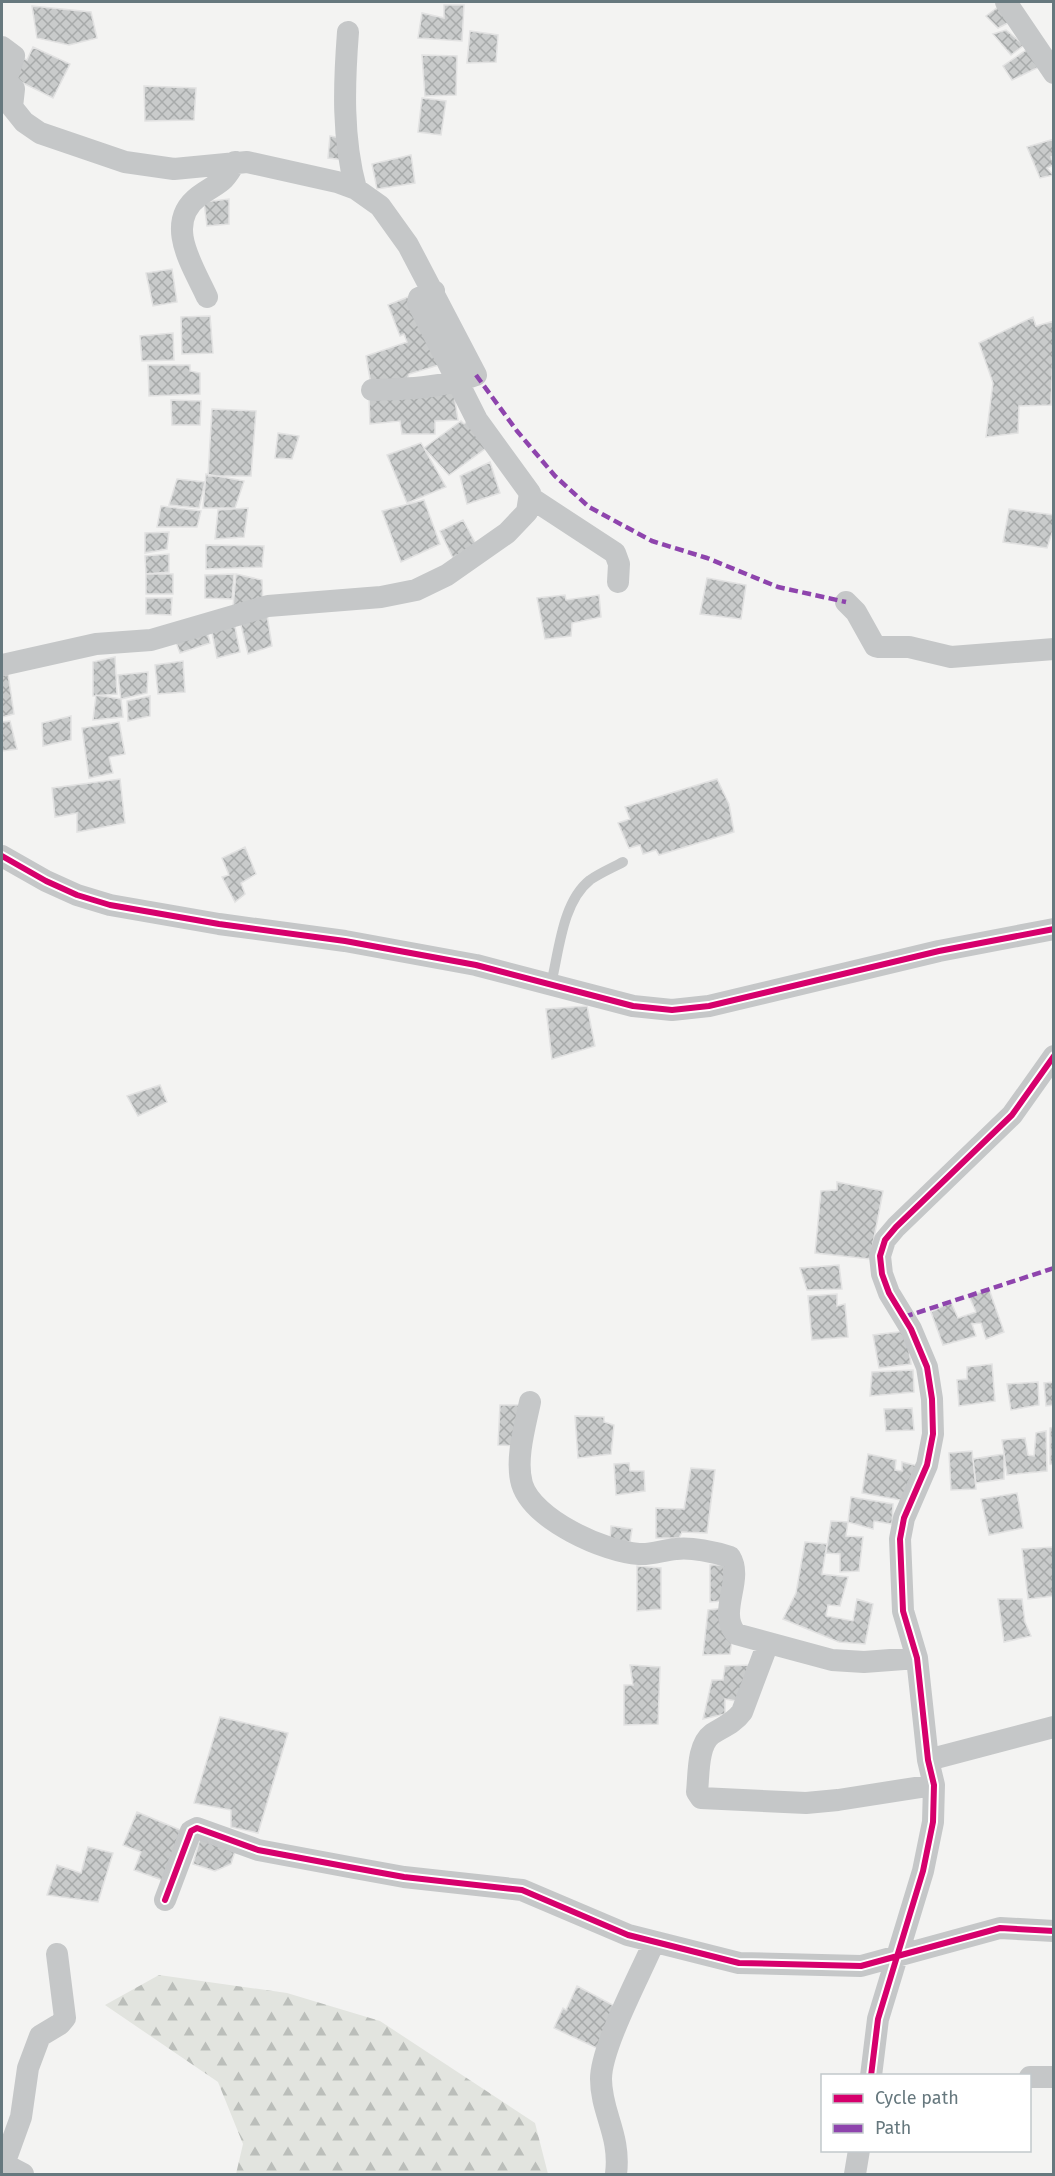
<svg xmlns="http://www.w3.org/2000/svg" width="1055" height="2176" font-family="'Fira Sans',sans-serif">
  <defs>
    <pattern id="forest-firs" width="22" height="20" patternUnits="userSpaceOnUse" patternTransform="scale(1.5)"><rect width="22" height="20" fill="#e2e4df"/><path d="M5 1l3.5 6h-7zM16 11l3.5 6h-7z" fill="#bbbeba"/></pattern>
    <pattern id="building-cross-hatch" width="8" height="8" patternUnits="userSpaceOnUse" patternTransform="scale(1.5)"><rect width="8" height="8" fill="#c9cbcb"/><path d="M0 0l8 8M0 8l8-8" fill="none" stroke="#a7aaaa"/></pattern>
  </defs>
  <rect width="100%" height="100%" fill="#f3f3f2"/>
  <path fill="url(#forest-firs)" d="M 159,1975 L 287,1993 L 380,2021 L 535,2123 L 548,2174 L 236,2174 L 243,2144 L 218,2082 L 105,2005 Z"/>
  <path fill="url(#building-cross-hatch)" stroke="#e2e2e2" stroke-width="1.5" d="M 1002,4 L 1014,20 L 998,28 L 986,16 Z
    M 444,5 L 464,5 L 462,41 L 418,38 L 422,13 L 444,18 Z
    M 32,6 L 91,12 L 97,38 L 69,45 L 37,38 Z
    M 1006,30 L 1024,45 L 1011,55 L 993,34 Z
    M 470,31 L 498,35 L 496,62 L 467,63 Z
    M 1032,46 L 1043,65 L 1012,80 L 1003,66 Z
    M 33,47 L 70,64 L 53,98 L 11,77 L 20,57 L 27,60 Z
    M 422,55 L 457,56 L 456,95 L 425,96 Z
    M 144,86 L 196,88 L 194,120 L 145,121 Z
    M 422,98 L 446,101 L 441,135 L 418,132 Z
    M 330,136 L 347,139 L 344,160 L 328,158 Z
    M 1054,139 L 1054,156 L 1051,157 L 1054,165 L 1047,168 L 1053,175 L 1040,178 L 1027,147 Z
    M 411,155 L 415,183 L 377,189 L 372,164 Z
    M 229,199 L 229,224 L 207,226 L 204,202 Z
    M 172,269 L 177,302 L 153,306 L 146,273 Z
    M 408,297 L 442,364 L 409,374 L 407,380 L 372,390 L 366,356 L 407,342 L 404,334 L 400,336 L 388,305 Z
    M 210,316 L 213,353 L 182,354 L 181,317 Z
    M 1033,317 L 1036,326 L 1054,321 L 1051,405 L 1019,406 L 1018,433 L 986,437 L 993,383 L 979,343 Z
    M 173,333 L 174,360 L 142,361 L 140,336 Z
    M 148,365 L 190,365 L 190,371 L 200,373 L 200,394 L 149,396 Z
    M 453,388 L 458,420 L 435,421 L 435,434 L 402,434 L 400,421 L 370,424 L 369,397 Z
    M 171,400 L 201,401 L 200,425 L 172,425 Z
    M 212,409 L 256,411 L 251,476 L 208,476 Z
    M 469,420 L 489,446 L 449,475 L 424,448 L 461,421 L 464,424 Z
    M 278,433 L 299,436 L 292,459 L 275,458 Z
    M 421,443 L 446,487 L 407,503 L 387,455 Z
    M 490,462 L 500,493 L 467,504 L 460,476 Z
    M 206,474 L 244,481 L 235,508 L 203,508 Z
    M 177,479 L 205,482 L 199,508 L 169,505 Z
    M 424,500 L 440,544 L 401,562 L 382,511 Z
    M 161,506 L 201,511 L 197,527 L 157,527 Z
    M 248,508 L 244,537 L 215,539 L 218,510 Z
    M 1009,509 L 1054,515 L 1054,527 L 1047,548 L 1003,542 Z
    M 463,520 L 476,544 L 453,558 L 440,531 Z
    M 169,532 L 167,549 L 145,553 L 145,533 Z
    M 206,545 L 264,546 L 262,567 L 206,569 Z
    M 169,554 L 169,572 L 146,574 L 145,556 Z
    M 146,574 L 173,574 L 173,594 L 146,594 Z
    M 234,574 L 232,599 L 205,598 L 205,575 Z
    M 236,574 L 262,580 L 263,608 L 233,607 Z
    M 707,578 L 746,585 L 741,619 L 700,614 Z
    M 565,595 L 566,600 L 599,595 L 601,617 L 572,623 L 571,636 L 545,639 L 537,598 Z
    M 146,598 L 172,598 L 171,615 L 146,614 Z
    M 267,615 L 272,646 L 248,654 L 240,621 Z
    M 234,622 L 240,652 L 217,658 L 211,628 Z
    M 206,628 L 210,643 L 180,653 L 174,637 Z
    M 115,657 L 117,694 L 93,696 L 93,662 Z
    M 183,661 L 185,692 L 158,694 L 155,665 Z
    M 148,672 L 147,693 L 121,699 L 118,675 Z
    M 8,674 L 14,714 L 2,717 L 2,675 Z
    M 96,695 L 121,699 L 123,717 L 93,720 Z
    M 150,696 L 150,716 L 128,721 L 127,701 Z
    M 71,716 L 71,740 L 43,746 L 42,723 Z
    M 10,721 L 17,749 L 2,751 L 2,722 Z
    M 119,722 L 125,754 L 109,757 L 113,773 L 89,778 L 82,728 Z
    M 120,779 L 125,823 L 77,832 L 77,813 L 55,817 L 52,788 Z
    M 717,779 L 729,804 L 734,832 L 659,855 L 656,850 L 643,854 L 640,845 L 629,848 L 618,823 L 630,819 L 625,807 Z
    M 245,847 L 256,874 L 241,883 L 245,894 L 235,902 L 222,877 L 229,875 L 222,858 Z
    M 587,1006 L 595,1046 L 552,1059 L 546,1009 Z
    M 160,1085 L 167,1102 L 138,1116 L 127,1096 Z
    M 837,1182 L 883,1191 L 870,1259 L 815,1253 L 821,1191 L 837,1190 Z
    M 839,1265 L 842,1289 L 807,1290 L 800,1268 Z
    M 989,1289 L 1004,1332 L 986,1339 L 981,1323 L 972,1324 L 976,1336 L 943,1345 L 931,1312 L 951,1302 L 958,1318 L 976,1312 L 969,1296 Z
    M 837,1294 L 837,1306 L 845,1304 L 848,1337 L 812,1340 L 808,1296 Z
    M 906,1331 L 911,1364 L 879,1368 L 873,1335 Z
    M 992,1364 L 995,1401 L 959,1406 L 957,1380 L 967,1379 L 967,1367 Z
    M 913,1370 L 914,1392 L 870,1396 L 872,1372 Z
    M 1038,1382 L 1039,1405 L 1011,1410 L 1007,1384 Z
    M 1054,1382 L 1054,1405 L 1046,1406 L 1044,1383 Z
    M 500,1405 L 525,1405 L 519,1446 L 498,1445 Z
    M 912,1408 L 914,1430 L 886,1431 L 884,1409 Z
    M 575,1416 L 604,1417 L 604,1422 L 614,1425 L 611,1454 L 578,1458 Z
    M 1054,1427 L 1054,1465 L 1050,1464 L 1050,1428 Z
    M 1046,1431 L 1047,1471 L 1007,1475 L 1002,1440 L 1025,1438 L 1028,1455 L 1034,1456 L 1036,1433 Z
    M 972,1451 L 976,1489 L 951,1490 L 949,1453 Z
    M 868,1454 L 896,1460 L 895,1470 L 902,1471 L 902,1462 L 918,1466 L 911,1502 L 862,1493 Z
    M 1004,1454 L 1004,1479 L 976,1483 L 973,1459 Z
    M 629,1463 L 630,1471 L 644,1471 L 645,1491 L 616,1495 L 614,1464 Z
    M 691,1468 L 715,1470 L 707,1533 L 682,1532 L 679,1538 L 656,1538 L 656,1508 L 684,1509 Z
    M 1017,1493 L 1023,1528 L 989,1535 L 981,1499 Z
    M 851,1497 L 893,1504 L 892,1524 L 874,1521 L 873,1529 L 848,1522 Z
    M 831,1521 L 848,1522 L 846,1536 L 863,1537 L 859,1571 L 840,1572 L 840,1554 L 826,1553 Z
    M 611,1526 L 632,1529 L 630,1542 L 610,1541 Z
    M 805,1542 L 827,1544 L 822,1574 L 848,1577 L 840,1606 L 828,1605 L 826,1616 L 853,1621 L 857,1599 L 873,1604 L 865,1644 L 839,1642 L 783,1619 L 796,1593 Z
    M 1053,1547 L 1054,1596 L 1028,1599 L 1022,1549 Z
    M 710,1565 L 728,1565 L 722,1601 L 710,1602 Z
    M 637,1566 L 661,1568 L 661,1609 L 637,1611 Z
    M 998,1599 L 1022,1599 L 1025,1622 L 1031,1636 L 1004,1642 Z
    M 724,1608 L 732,1640 L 730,1654 L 703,1655 L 708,1610 Z
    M 630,1665 L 660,1667 L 658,1724 L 624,1725 L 624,1685 L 633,1685 Z
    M 751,1665 L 747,1703 L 725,1699 L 725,1714 L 703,1719 L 712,1680 L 723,1680 L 725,1666 Z
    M 220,1717 L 288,1733 L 258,1833 L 231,1827 L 231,1810 L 194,1803 Z
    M 137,1812 L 185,1832 L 165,1881 L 134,1870 L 141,1852 L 123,1845 Z
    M 201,1835 L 236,1848 L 231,1864 L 215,1871 L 193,1864 Z
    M 88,1847 L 113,1853 L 98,1902 L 47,1895 L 57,1865 L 81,1873 Z
    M 577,1986 L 622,2010 L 601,2050 L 554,2028 L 563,2008 L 566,2010 Z"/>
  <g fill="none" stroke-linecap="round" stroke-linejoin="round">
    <path stroke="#c5c7c8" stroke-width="10" d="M 551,984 C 559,952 562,902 590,880 C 600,873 612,868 623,862"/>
    <path stroke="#c5c7c8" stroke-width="22" d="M 1006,2 L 1054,73
      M 348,32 C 344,84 342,138 356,189
      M 2,47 L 14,56 L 6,81 L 14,89 L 12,107 L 24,122 L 40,133 L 125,162 L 174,169 L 247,162 L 337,182 L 356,189 L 380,206 L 408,245 L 476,375 C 442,388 408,389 372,390
      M 207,297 C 193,266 163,223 199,196 C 218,182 223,185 235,162
      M 531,498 L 615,553 L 619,564 L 618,582
      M 846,602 L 856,612 L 875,646 L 879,647 L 909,647 L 951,657 L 1054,649
      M 2,665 L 96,644 L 151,640 L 268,606 L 381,597 L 416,590 L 447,575 L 507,533 L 527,512 L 530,493 L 477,420 L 418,303 L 419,298 L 434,291
      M 2,856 L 46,881 L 77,895 L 110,905 L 219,924 L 345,941 L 476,965 L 633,1006 L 672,1010 L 709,1006 L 939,951 L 1054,929
      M 530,1402 C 525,1426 515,1460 522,1484 C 533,1520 605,1552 639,1554 C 652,1555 663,1550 676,1549 C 691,1547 715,1552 730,1557 C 744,1580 717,1612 736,1634 L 832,1660 L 864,1662 L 917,1658
      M 768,1643 L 742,1712 C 734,1723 723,1727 712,1734 C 697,1745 699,1775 697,1792 L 701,1798 L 806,1803 L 838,1800 L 934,1785
      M 928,1760 L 1054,1727
      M 165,1900 L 191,1831 L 197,1828 L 258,1850 L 349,1867 L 404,1877 L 522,1890 L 628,1935 L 739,1963 L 861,1966 L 1000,1928 L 1054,1931
      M 871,2076 L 878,2019 L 923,1871 L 933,1822 L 934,1785 L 928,1760 L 917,1658 L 903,1611 L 900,1539 L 904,1518 L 927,1465 L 933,1434 L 932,1399 L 927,1367 L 911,1329 L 889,1293 L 882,1274 L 880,1256 L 885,1240 L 896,1227 L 1012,1115 L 1054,1056
      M 1030,2077 L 1054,2077
      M 2,2163 L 23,2174
      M 4,2164 L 21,2117 L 28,2068 L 40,2036 L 60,2024 L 65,2018 L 57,1954
      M 616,2174 C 621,2135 601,2113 601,2079 C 601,2047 640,1975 654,1942
      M 855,2174 L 859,2150"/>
    <path stroke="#8e44ad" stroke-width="4.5" stroke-dasharray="9 4.5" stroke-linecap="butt" d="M 476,375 L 517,431 L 555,476 L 589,507 L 652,541 L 707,558 L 778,587 L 846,602
      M 904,1317 L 1054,1268"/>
    <defs>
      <path id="cycleway" d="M 2,856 L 46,881 L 77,895 L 110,905 L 219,924 L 345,941 L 476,965 L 633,1006 L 672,1010 L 709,1006 L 939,951 L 1054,929
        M 165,1900 L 191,1831 L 197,1828 L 258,1850 L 349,1867 L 404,1877 L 522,1890 L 628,1935 L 739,1963 L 861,1966 L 1000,1928 L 1054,1931
        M 871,2076 L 878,2019 L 923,1871 L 933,1822 L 934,1785 L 928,1760 L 917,1658 L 903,1611 L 900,1539 L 904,1518 L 927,1465 L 933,1434 L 932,1399 L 927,1367 L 911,1329 L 889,1293 L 882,1274 L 880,1256 L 885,1240 L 896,1227 L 1012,1115 L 1054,1056"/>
    </defs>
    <use href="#cycleway" stroke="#fff" stroke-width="10"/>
    <use href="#cycleway" stroke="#d6006c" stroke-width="6"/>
  </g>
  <rect width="1055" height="2176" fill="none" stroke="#66787e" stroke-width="6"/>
  <rect x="821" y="2074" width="210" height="78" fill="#ffffff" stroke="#c2c9cb" stroke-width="1.5"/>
  <rect x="833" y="2094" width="30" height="9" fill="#d6006c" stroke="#c2c9cb" stroke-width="1.5"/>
  <text x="875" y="2104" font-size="18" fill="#66787e">Cycle path</text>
  <rect x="833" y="2124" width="30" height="9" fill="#8e44ad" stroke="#c2c9cb" stroke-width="1.5"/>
  <text x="875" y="2134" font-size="18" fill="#66787e">Path</text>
</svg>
